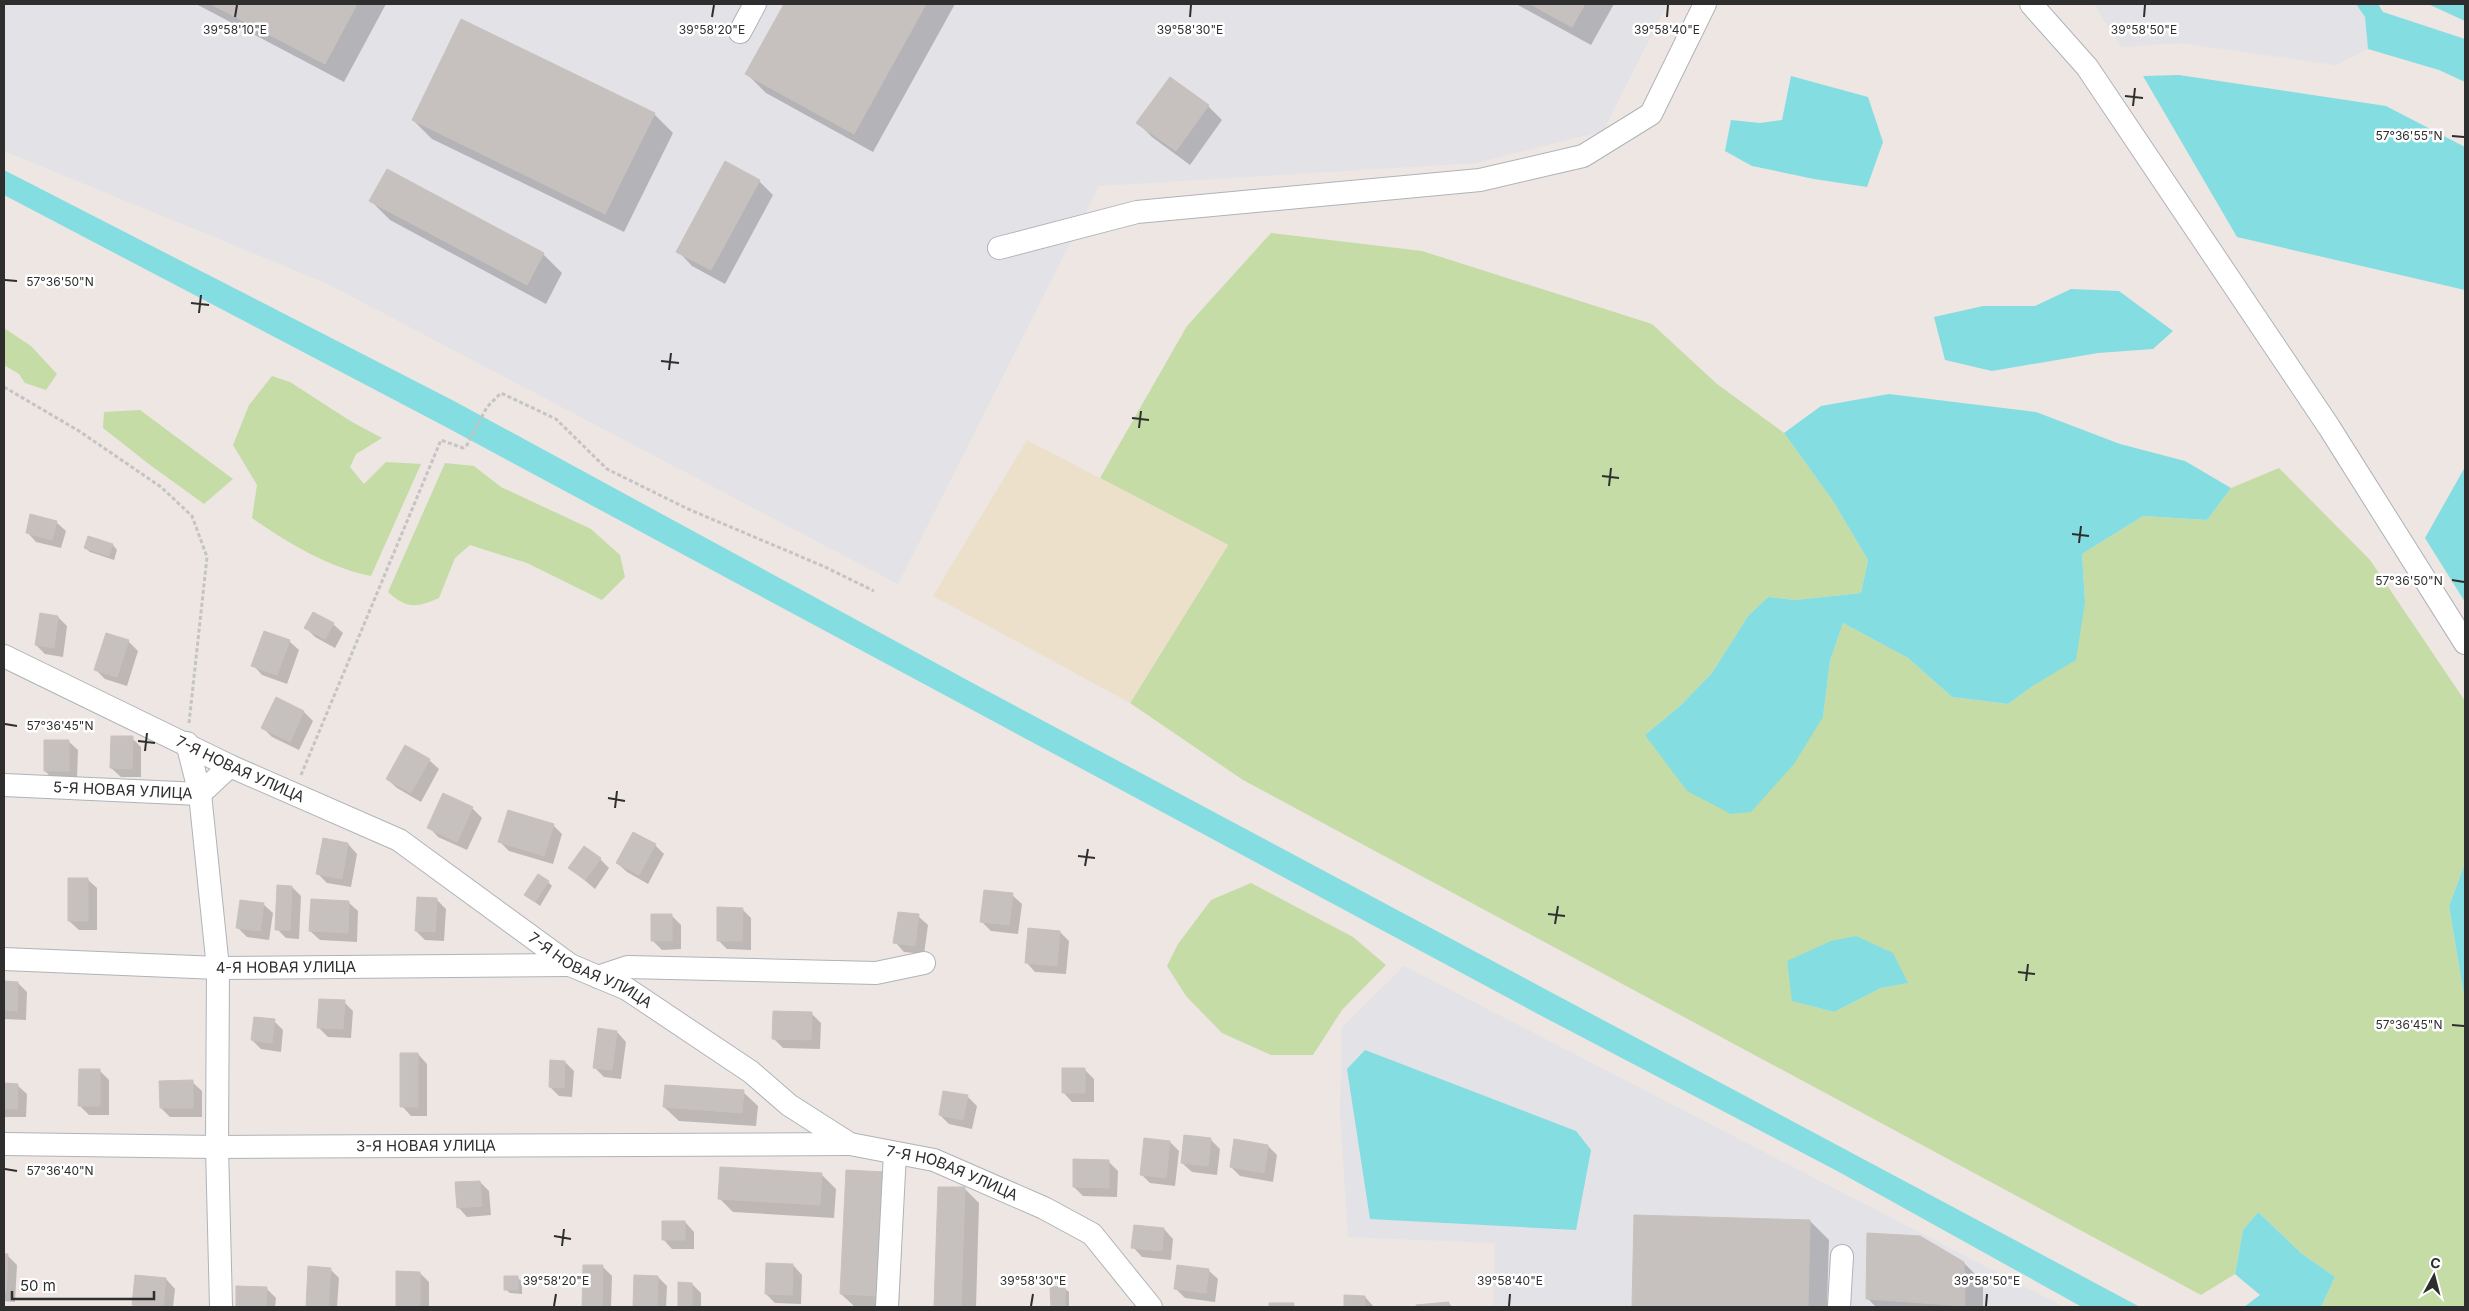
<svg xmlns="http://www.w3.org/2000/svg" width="2469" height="1311" font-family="Inter,sans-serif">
  <rect width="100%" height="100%" fill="#ede6e3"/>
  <path fill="#e2e2e7" d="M 4,4 L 1667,4 L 1603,131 L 1476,163 L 1099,186 L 898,584 L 326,283 L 4,151 Z
    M 2094,4 L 2356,4 L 2365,17 L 2368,49 L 2336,65 L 2179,43 L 2121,47 Z
    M 1404,966 L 2064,1307 L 1493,1307 L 1495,1243 L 1348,1237 L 1340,1111 L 1342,1027 Z"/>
  <path fill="#c5dca7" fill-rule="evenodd" d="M 1271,233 L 1422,251 L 1652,324 L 1717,384 L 1784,433 L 1833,501 L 1868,560 L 1861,593 L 1795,600 L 1768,597 L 1748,616 L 1712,673 L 1680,706 L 1645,735 L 1823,717 L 1830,661 L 1843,623 L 1908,658 L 1952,697 L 2008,704 L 2034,685 L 2085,602 L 2082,554 L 2143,516 L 2207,520 L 2231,488 L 2279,468 L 2370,560 L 2465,701 L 2465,863 L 2449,906 L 2465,1002 L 2465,1307 L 2321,1307 L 2335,1277 L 2301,1253 L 2258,1212 L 2243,1230 L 2235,1274 L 2201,1295 L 1243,780 L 1130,703 L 1228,545 L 1100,478 L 1187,326 ZM 1787,961 L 1907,983 L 1881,988 L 1834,1012 L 1793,1001 Z
    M 4,328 L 31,346 L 57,374 L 46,390 L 25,383 L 19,374 L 4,365 Z
    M 272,376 L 290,382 L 352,422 L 382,438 L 356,454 L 350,467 L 364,484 L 386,462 L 421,464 L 371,576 C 328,567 288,543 252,518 L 257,485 L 233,445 L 249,405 Z
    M 140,410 L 233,479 L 204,504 L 150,465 L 103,428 L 104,412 Z
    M 445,463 L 474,466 L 501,487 L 591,529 L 620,555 L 625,577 L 602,600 L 527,563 L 470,545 L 455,558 L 439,598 C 416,608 407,609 388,592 Z
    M 1251,883 L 1353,937 L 1386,965 L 1342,1010 L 1313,1055 L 1271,1055 L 1222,1033 L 1186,996 L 1167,966 L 1178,944 L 1211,900 Z"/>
  <path fill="#ede0cb" d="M 1027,440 L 1228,545 L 1130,703 L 933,596 Z"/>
  <path fill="#84dde1" d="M 2356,4 L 2378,4 L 2383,12 L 2465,39 L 2465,82 L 2439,70 L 2368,49 L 2365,17 Z
    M 2428,4 L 2465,4 L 2465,21 Z
    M 2179,75 L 2386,106 L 2465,147 L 2465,290 L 2237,237 L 2143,76 Z
    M 1791,76 L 1868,97 L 1883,142 L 1867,187 L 1814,179 L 1752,166 L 1725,151 L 1731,120 L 1760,123 L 1782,120 Z
    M 4,170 L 454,401 L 980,687 L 2140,1307 L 2082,1307 L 1839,1172 L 1536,1013 L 444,426 L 4,195 Z
    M 2071,289 L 2119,291 L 2173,331 L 2153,349 L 2098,353 L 1992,371 L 1945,360 L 1934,317 L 1983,306 L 2035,306 Z
    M 1889,394 L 2036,412 L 2120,444 L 2185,461 L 2231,488 L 2207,520 L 2143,516 L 2082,554 L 2085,602 L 2076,660 L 2034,685 L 2008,704 L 1952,697 L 1908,658 L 1843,623 L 1830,661 L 1823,717 L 1794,764 L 1751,812 L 1731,814 L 1687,791 L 1645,735 L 1680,706 L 1712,673 L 1748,616 L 1768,597 L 1795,600 L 1861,593 L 1868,560 L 1833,501 L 1784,433 L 1821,406 Z
    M 2465,467 L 2465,602 L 2425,538 Z
    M 2465,863 L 2465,1002 L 2449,906 Z
    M 1856,936 L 1893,953 L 1908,983 L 1881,988 L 1834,1012 L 1792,1001 L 1787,961 L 1831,941 Z
    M 1365,1050 L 1576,1131 L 1591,1150 L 1576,1230 L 1370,1219 L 1347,1069 Z
    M 2258,1212 L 2301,1253 L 2335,1277 L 2321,1307 L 2244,1307 L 2260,1295 L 2235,1274 L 2243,1230 Z"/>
  <path fill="#0003" d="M 196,4 L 386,4 L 344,82 Z
    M 786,4 L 955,4 L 873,152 L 766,93 L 747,74 Z
    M 1516,4 L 1614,4 L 1591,45 Z
    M 1208,106 L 1222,120 L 1190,165 L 1152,137 L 1138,123 Z
    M 654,114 L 673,133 L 624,232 L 432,139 L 413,120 Z
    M 759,181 L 773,195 L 725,284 L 692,266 L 678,251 Z
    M 371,201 L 543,254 L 562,273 L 546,304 L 390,220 Z
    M 56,522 L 66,531 L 61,548 L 36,542 L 27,532 Z
    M 89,537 L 113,545 L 117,550 L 114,560 L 90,552 L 85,548 Z
    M 58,617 L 67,626 L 63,657 L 45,654 L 36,645 Z
    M 333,624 L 343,633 L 335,648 L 315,637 L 306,628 Z
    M 128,641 L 138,651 L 127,686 L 105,679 L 95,669 Z
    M 289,641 L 299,650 L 287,684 L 262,675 L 253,665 Z
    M 304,712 L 313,721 L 299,750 L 272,737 L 263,728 Z
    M 132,738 L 141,747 L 141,777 L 121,777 L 111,768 Z
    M 68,741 L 78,750 L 77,780 L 54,780 L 45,771 Z
    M 429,760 L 439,769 L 421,802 L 397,788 L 387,779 Z
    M 443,795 L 472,808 L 482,818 L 467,850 L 438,837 L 429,827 Z
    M 553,825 L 562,834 L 553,864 L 509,851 L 500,842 Z
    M 348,844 L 357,854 L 351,887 L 327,883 L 317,873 Z
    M 655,845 L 664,854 L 648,884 L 627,872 L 617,863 Z
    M 600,859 L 609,868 L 595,889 L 570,868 Z
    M 87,879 L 97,888 L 97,930 L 79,930 L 69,921 Z
    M 548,882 L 552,886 L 540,906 L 526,895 Z
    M 292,887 L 301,896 L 299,939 L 286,938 L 277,929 Z
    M 1012,895 L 1022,904 L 1018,934 L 991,931 L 981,921 Z
    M 436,899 L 446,909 L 444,941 L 425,940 L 416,931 Z
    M 348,902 L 358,911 L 357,942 L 320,940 L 310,931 Z
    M 263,904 L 273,913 L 269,940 L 247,937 L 238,928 Z
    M 742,909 L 751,918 L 751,950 L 727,949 L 718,940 Z
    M 671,915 L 681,925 L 681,949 L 662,950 L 652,940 Z
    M 918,916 L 928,925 L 924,954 L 904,952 L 895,942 Z
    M 1060,932 L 1069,941 L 1066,974 L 1035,972 L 1026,962 Z
    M 4,982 L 18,983 L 27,992 L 26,1020 L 4,1019 Z
    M 344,1002 L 353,1011 L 351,1038 L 328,1037 L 318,1027 Z
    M 811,1013 L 821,1023 L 820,1049 L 783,1048 L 774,1039 Z
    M 274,1021 L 283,1030 L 281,1052 L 261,1049 L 252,1040 Z
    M 617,1032 L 626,1042 L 621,1079 L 604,1077 L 594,1067 Z
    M 418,1054 L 427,1064 L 427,1116 L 411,1116 L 402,1106 Z
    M 565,1062 L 574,1071 L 572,1097 L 559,1096 L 550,1087 Z
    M 1085,1070 L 1094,1079 L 1094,1102 L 1072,1102 L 1063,1092 Z
    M 100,1071 L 109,1080 L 109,1115 L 89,1115 L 80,1106 Z
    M 192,1082 L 202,1091 L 202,1117 L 170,1117 L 161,1108 Z
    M 4,1085 L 17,1085 L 27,1094 L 26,1117 L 4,1117 Z
    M 743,1092 L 758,1106 L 756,1126 L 679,1121 L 664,1107 Z
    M 967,1096 L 977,1106 L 972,1129 L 949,1124 L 940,1115 Z
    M 1210,1139 L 1220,1149 L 1217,1175 L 1192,1172 L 1182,1163 Z
    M 1170,1142 L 1179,1151 L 1175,1186 L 1150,1183 L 1141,1174 Z
    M 1268,1146 L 1277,1155 L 1273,1182 L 1240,1176 L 1231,1167 Z
    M 1109,1162 L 1118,1171 L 1117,1197 L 1083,1196 L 1074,1187 Z
    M 821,1174 L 836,1189 L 834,1218 L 733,1212 L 719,1198 Z
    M 480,1182 L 489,1191 L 491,1215 L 467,1217 L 458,1207 Z
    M 939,1188 L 965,1189 L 979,1203 L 976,1307 L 935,1307 Z
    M 904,1192 L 899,1307 L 855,1307 L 841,1294 Z
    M 1636,1216 L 1810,1221 L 1829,1240 L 1827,1307 L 1633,1307 Z
    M 685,1222 L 694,1232 L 694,1249 L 672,1249 L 663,1239 Z
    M 1164,1229 L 1173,1239 L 1171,1260 L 1142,1257 L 1133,1247 Z
    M 4,1255 L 8,1256 L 17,1265 L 15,1302 L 4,1301 Z
    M 1964,1263 L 1983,1282 L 1983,1307 L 1876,1307 L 1868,1299 Z
    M 793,1265 L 802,1275 L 801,1304 L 775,1303 L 766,1294 Z
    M 602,1266 L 612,1276 L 611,1307 L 585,1307 Z
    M 310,1267 L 330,1269 L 339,1278 L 337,1307 L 307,1307 Z
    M 1208,1270 L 1218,1279 L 1215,1302 L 1185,1298 L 1176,1289 Z
    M 420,1273 L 429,1282 L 429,1307 L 399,1307 L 397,1306 Z
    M 635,1276 L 658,1277 L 667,1286 L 666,1307 L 635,1307 Z
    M 518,1278 L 522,1282 L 522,1294 L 510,1293 L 505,1289 Z
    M 166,1279 L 175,1289 L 173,1307 L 136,1307 L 133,1304 Z
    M 679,1284 L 692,1284 L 701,1293 L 701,1307 L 679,1307 Z
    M 266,1288 L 276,1298 L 275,1307 L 237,1307 Z
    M 1052,1288 L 1064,1288 L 1069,1292 L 1069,1307 L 1052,1307 Z
    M 1345,1296 L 1365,1297 L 1374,1307 L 1345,1307 Z
    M 1448,1303 L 1453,1307 L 1418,1307 L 1417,1306 Z"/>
  <path fill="#c6c1be" stroke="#c9c1bc" d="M 211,4 L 357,4 L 325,64 Z
    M 784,4 L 926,4 L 854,134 L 745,74 Z
    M 1530,4 L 1585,4 L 1572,27 Z
    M 461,19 L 655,113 L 605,214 L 412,120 Z
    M 1170,77 L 1209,105 L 1176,151 L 1136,123 Z
    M 725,161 L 760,180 L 711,270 L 676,252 Z
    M 387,169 L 544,253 L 527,285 L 369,201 Z
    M 30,514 L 57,521 L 52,540 L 26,533 Z
    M 88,536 L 113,544 L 109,556 L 84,548 Z
    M 313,612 L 334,623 L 325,639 L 304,628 Z
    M 40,613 L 58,616 L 54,648 L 35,645 Z
    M 264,631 L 290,640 L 277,675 L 251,666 Z
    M 106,633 L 129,640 L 117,677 L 94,670 Z
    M 276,697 L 304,711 L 290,742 L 261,728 Z
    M 111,736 L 133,736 L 132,769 L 110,768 Z
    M 44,740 L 69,740 L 69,771 L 44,771 Z
    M 405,745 L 430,759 L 411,793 L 386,779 Z
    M 443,793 L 473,807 L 457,842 L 427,828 Z
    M 508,810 L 554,824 L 544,856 L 498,842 Z
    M 633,832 L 656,844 L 639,875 L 616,863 Z
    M 323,838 L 348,843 L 342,879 L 316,874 Z
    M 584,846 L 601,858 L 585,880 L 568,868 Z
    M 538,874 L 549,881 L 535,902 L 524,895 Z
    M 68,878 L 88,878 L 88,921 L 68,921 Z
    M 277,885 L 292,886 L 290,930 L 275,930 Z
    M 984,890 L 1013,893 L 1009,925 L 980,922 Z
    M 417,897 L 437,898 L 435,932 L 415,931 Z
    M 311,899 L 349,901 L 348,933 L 309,931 Z
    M 240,900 L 264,903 L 260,931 L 236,928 Z
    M 717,907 L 743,908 L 742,941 L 717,941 Z
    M 898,912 L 919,914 L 915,946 L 893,943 Z
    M 651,914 L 672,914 L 672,941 L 651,941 Z
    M 1028,928 L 1060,931 L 1057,966 L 1025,963 Z
    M 4,981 L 18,982 L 17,1011 L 4,1010 Z
    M 319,999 L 345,1000 L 343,1029 L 317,1028 Z
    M 773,1011 L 812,1012 L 811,1040 L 772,1039 Z
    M 254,1017 L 275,1019 L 272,1043 L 251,1040 Z
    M 598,1028 L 617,1031 L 612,1070 L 593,1068 Z
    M 400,1053 L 418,1053 L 418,1107 L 400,1107 Z
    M 550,1060 L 565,1061 L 564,1088 L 549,1087 Z
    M 1062,1068 L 1085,1068 L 1085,1093 L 1062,1093 Z
    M 79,1069 L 100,1069 L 100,1106 L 78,1106 Z
    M 193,1080 L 193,1108 L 160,1108 L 159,1081 Z
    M 4,1083 L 18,1084 L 17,1109 L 4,1108 Z
    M 665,1085 L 744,1090 L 742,1113 L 663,1107 Z
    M 943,1091 L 968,1095 L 963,1120 L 939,1115 Z
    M 1184,1135 L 1211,1138 L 1208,1166 L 1181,1163 Z
    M 1144,1138 L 1170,1141 L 1166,1178 L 1140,1175 Z
    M 1234,1139 L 1268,1145 L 1264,1173 L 1230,1167 Z
    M 1073,1159 L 1109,1160 L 1109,1188 L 1073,1187 Z
    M 720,1167 L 822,1173 L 820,1205 L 718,1199 Z
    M 846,1170 L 886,1172 L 880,1296 L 840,1294 Z
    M 480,1181 L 482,1206 L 457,1208 L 455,1182 Z
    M 938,1187 L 965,1187 L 961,1307 L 934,1307 Z
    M 1634,1215 L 1810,1220 L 1808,1307 L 1632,1307 Z
    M 662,1221 L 685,1221 L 685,1240 L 662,1240 Z
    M 1134,1225 L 1164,1228 L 1162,1251 L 1131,1248 Z
    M 1867,1233 L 1920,1236 L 1964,1262 L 1965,1306 L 1866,1299 Z
    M 4,1254 L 8,1254 L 6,1293 L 4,1293 Z
    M 766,1263 L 793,1264 L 792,1295 L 765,1294 Z
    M 583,1265 L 603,1265 L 602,1307 L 582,1307 Z
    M 1177,1265 L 1209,1269 L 1206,1293 L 1174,1289 Z
    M 308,1266 L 331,1268 L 328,1307 L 306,1307 Z
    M 396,1271 L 420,1272 L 420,1307 L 396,1306 Z
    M 135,1275 L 166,1278 L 163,1307 L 132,1305 Z
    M 634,1275 L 658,1276 L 657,1307 L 633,1307 Z
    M 504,1276 L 518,1276 L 518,1290 L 504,1290 Z
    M 678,1282 L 692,1283 L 692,1307 L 678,1307 Z
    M 236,1286 L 267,1287 L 266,1307 L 236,1307 Z
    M 1065,1286 L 1065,1307 L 1051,1307 L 1050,1287 Z
    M 1344,1295 L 1365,1296 L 1365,1307 L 1344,1307 Z
    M 1449,1302 L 1449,1307 L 1416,1307 L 1416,1305 Z
    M 1269,1303 L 1294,1303 L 1294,1307 L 1269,1307 Z"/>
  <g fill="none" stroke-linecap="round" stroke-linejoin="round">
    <defs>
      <g id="minor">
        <path d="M 2031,4 L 2087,67 L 2329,427 L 2465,643"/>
        <path d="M 740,32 L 755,4"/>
        <path d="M 999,248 L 1137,212 L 1480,180 L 1583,156 L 1651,114 L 1705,4"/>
        <path id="s1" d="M 4,656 L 230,766 L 399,840 L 570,965 L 627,989 L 751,1072 L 789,1105 L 850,1144 L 934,1160 L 1044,1208 L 1092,1234 L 1151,1307"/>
        <path d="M 187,743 L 200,794 L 218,968 L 217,1147 L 221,1307"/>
        <path id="s2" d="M 4,785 L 200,794 L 230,766"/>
        <path id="s3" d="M 4,959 L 218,968 L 570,965"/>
        <path d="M 598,977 L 628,967 L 876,973 L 924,963"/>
        <path id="s4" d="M 4,1144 L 217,1147 L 850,1144"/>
        <path d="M 887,1307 L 895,1153"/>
        <path d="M 1839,1307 L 1842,1256"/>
      </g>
    </defs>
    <use href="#minor" stroke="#afb3b8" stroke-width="24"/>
    <path stroke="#c4c4c4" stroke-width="3" stroke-dasharray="4 2.5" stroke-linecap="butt" d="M 4,387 L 79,431 L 161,487 L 192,516 L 207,557 L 189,723
      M 301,775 L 441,440 L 463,448 L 467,445 L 487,407 L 501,393 L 556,419 L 607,469 L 688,509 L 823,566 L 874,591"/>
    <use href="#minor" stroke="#fff" stroke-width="22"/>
  </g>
  <path fill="none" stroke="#2e2e2e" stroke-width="2" d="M 235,17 L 237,5M 712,17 L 714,5M 1190,17 L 1191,5M 1667,17 L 1668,5M 2144,17 L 2145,5M 2125,96 L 2143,98M 2133,106 L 2135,88M 2452,136 L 2464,137M 5,280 L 17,281M 191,303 L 209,305M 199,313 L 201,295M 661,361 L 679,363M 669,370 L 671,353M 1132,418 L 1149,420M 1139,428 L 1141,411M 1602,476 L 1619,478M 1609,486 L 1611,468M 2072,534 L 2089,536M 2079,543 L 2081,526M 2452,580 L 2464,582M 5,724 L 17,726M 138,741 L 155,743M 145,751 L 147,733M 608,798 L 625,801M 615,808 L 617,791M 1078,856 L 1095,858M 1085,866 L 1088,849M 1548,914 L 1565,916M 1555,924 L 1558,906M 2018,972 L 2035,974M 2026,981 L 2028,964M 2452,1025 L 2464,1026M 5,1169 L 17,1171M 554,1236 L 571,1239M 562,1246 L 564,1229M 554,1306 L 556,1294M 1031,1306 L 1033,1294M 1509,1306 L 1510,1294M 1986,1306 L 1987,1294"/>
  <g text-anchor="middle" stroke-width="5" stroke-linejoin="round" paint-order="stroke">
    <g font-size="15" fill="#2e2e2e" stroke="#fff">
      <text dy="5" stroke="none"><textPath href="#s1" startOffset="262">7-Я НОВАЯ УЛИЦА</textPath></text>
      <text dy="5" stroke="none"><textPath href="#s2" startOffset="119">5-Я НОВАЯ УЛИЦА</textPath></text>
      <text dy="5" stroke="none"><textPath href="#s3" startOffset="282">4-Я НОВАЯ УЛИЦА</textPath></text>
      <text dy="5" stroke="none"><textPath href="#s1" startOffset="668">7-Я НОВАЯ УЛИЦА</textPath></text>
      <text dy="5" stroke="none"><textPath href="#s4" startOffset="422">3-Я НОВАЯ УЛИЦА</textPath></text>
      <text dy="5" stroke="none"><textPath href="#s1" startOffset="1088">7-Я НОВАЯ УЛИЦА</textPath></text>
    </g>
  </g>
  <g font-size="12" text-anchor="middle" fill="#2e2e2e" stroke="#fff" stroke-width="5" stroke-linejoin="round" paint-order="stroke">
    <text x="235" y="34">39°58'10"E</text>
    <text x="712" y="34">39°58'20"E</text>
    <text x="1190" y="34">39°58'30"E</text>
    <text x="1667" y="34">39°58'40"E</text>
    <text x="2144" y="34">39°58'50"E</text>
    <text x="2409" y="140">57°36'55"N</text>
    <text x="60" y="286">57°36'50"N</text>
    <text x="2409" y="585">57°36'50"N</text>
    <text x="60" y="730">57°36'45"N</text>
    <text x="2409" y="1029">57°36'45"N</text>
    <text x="60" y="1175">57°36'40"N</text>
    <text x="556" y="1285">39°58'20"E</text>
    <text x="1033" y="1285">39°58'30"E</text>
    <text x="1510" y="1285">39°58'40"E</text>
    <text x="1987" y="1285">39°58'50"E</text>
  </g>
  <rect width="2469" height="1311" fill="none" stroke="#2e2e2e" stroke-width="10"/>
  <g transform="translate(2434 1276) rotate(7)" stroke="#ffffff" stroke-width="4" paint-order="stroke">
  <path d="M0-4L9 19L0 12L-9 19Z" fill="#2e2e2e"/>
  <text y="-8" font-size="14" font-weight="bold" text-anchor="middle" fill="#2e2e2e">С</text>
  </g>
  <path d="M12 1291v8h142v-8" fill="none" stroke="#2e2e2e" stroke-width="2.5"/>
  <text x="20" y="1291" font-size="15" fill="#2e2e2e" stroke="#ffffff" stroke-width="4" paint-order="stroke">50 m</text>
</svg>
